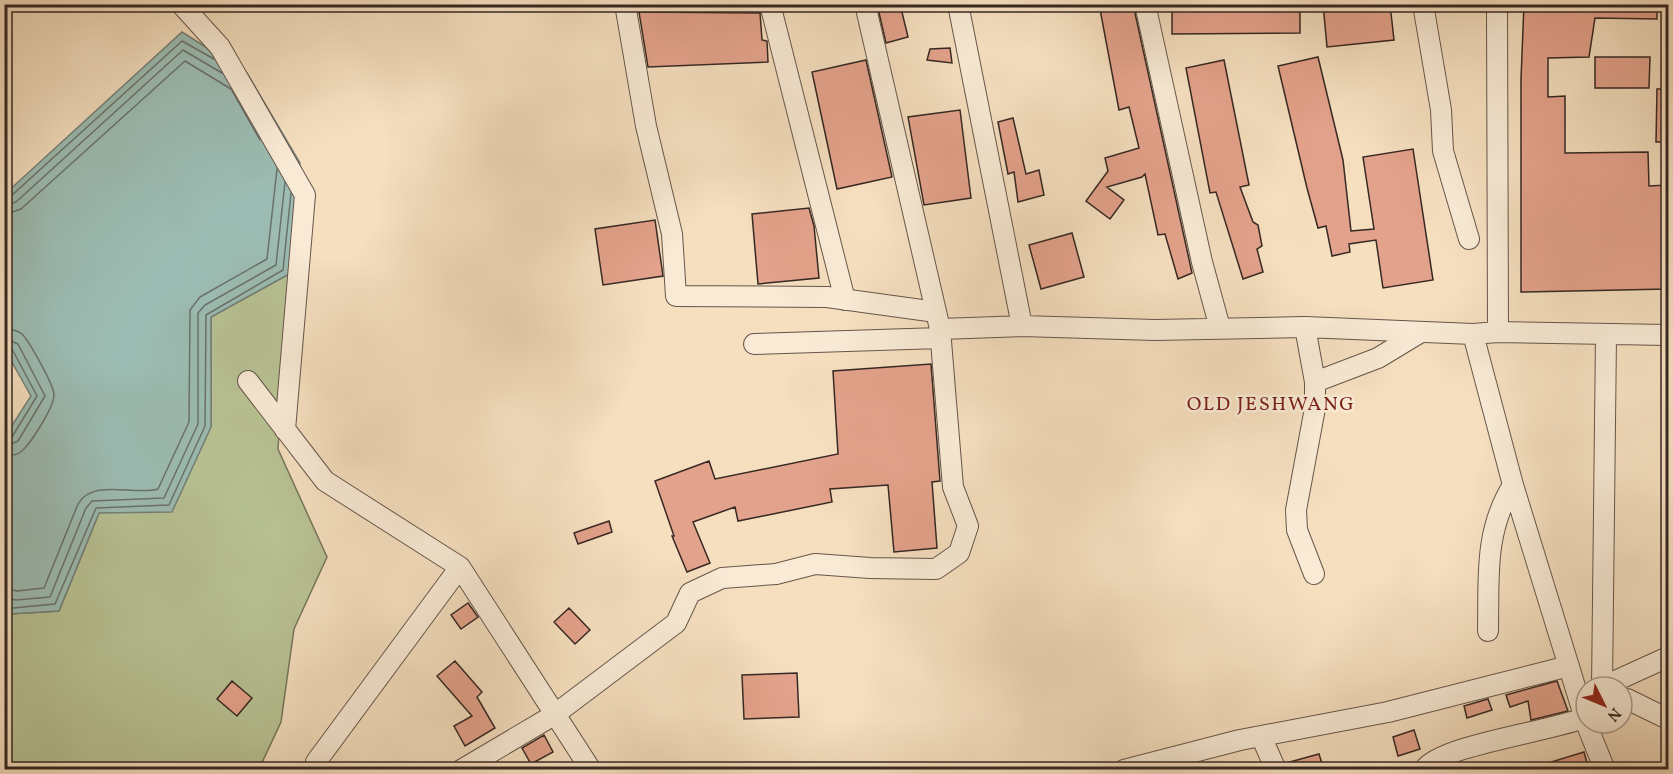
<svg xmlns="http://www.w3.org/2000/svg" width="1673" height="774" font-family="Vollkorn,serif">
  <rect width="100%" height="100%" fill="#f5dfbf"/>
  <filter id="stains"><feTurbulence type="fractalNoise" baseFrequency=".00333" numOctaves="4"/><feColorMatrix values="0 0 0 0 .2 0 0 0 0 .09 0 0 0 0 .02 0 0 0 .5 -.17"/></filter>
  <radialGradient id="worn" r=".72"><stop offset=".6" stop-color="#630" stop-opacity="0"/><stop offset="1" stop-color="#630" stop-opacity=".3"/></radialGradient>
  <path fill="#b8c294" stroke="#77755c" stroke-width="1.5" d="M 289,274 L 278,449 L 327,557 L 294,629 L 281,722 L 259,769 L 5,769 L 4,605 L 9,614 L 59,611 L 99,513 L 211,427 L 211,317 Z"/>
  <path fill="#9cbcb3" stroke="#738179" stroke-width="1.5" d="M 182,32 L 247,73 L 300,163 L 289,274 L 211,317 L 211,427 L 172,512 L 99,513 L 59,611 L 8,614 L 5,605 L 4,438 L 31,396 L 9,357 L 5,343 L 5,194 Z"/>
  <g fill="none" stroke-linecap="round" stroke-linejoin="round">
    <path stroke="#69726b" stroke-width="1.5" d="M 4,198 L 11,196 L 182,41 L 214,59
      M 4,206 L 16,202 L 183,50 L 222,73
      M 4,215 L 21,209 L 185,61 L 231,89 L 260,140
      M 4,329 C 11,329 17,330 22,334 C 29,341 54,385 54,395 C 54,407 31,443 22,451 C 17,455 11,456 4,456
      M 4,338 L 18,344 L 45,396 L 18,441 L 4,447
      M 4,345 L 12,349 L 37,396 L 12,437 L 4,440
      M 4,588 L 17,591 L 44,588 L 78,504 C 93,478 134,496 158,489 L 189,422 L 190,310 L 200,297 L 267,259 L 277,169
      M 4,597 L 16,600 L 50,597 L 86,508 L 92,501 L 164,498 L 198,424 L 198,313 L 205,305 L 276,265 L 285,182
      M 4,605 L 13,608 L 55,604 L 96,508 L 169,505 L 205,426 L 206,315 L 283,270 L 291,193"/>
  </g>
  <path fill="#e3a28b" stroke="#362823" stroke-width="1.5" d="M 877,4 L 900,4 L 908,37 L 886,43 Z
    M 1099,4 L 1133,4 L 1192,273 L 1178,279 L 1165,234 L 1158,235 L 1145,174 L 1142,177 L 1107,187 L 1124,200 L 1110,219 L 1086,201 L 1108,171 L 1105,158 L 1139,148 L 1129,107 L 1119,110 Z
    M 1172,4 L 1300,4 L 1300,33 L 1172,34 Z
    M 1323,4 L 1390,4 L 1394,40 L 1327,47 Z
    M 1524,4 L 1657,4 L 1657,19 L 1595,18 L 1589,57 L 1548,58 L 1548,97 L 1565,96 L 1565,153 L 1648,152 L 1649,186 L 1668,185 L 1668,289 L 1521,292 L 1521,79 Z
    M 639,12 L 760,13 L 762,40 L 767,41 L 768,62 L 648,67 Z
    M 950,48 L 952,63 L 927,60 L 930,49 Z
    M 1318,57 L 1343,160 L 1351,231 L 1374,229 L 1363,157 L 1413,149 L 1433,280 L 1383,288 L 1376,240 L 1349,244 L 1350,252 L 1332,256 L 1326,226 L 1318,228 L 1307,188 L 1278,66 Z
    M 1595,57 L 1650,57 L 1649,88 L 1595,88 Z
    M 866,60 L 892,177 L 837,189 L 812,72 Z
    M 1224,60 L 1249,185 L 1240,187 L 1253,222 L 1258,225 L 1262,246 L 1257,249 L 1263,272 L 1243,279 L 1216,192 L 1210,193 L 1186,68 Z
    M 1657,89 L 1668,89 L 1668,142 L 1656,142 Z
    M 960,110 L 971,198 L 924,205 L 908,117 Z
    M 1013,118 L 1026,174 L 1039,170 L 1044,195 L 1018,202 L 1014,172 L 1008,174 L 998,122 Z
    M 809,208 L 814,226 L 819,278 L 758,284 L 752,214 Z
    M 655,220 L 663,276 L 603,285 L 595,229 Z
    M 1072,233 L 1084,277 L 1041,289 L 1029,245 Z
    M 931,364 L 940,481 L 932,482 L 937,548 L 894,552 L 888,485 L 830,489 L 832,502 L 738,521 L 735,507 L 693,522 L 710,563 L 687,572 L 672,536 L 674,536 L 655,481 L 709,461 L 715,479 L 838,454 L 833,371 Z
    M 609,521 L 612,532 L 578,544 L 574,533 Z
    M 468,603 L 478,617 L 461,629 L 451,615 Z
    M 569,608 L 590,630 L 575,644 L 554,622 Z
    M 455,661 L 482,692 L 477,697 L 495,728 L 465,746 L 454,726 L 472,716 L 437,676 Z
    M 797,673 L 799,717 L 744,719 L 742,675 Z
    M 232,681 L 252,698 L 237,716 L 217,699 Z
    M 1557,681 L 1568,711 L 1531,720 L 1528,701 L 1510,707 L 1506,695 Z
    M 1488,699 L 1492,710 L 1467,718 L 1464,706 Z
    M 1414,730 L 1420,749 L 1398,756 L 1393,737 Z
    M 544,735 L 553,752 L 531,764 L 522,748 Z
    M 1584,752 L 1589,770 L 1535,770 L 1535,767 Z
    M 1319,754 L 1324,770 L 1288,770 L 1286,763 Z"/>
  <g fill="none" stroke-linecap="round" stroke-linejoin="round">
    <defs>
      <path id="minor" d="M 181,4 L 220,47 L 305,195 L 285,430
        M 625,4 L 646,126 L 672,234 L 676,296 L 827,297 L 936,312
        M 770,4 L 845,300
        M 958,4 L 1022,326
        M 1145,4 L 1202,262 L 1220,328
        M 1423,4 L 1441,110 L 1443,151 L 1469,239
        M 1497,4 L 1498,332
        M 1305,327 L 1315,382 L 1315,408 L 1296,510 L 1297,530 L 1314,574
        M 940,329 L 1022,326 L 1155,330 L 1305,327 L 1473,334 L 1498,332 L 1668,335
        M 1473,334 L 1513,485 L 1586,722
        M 754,344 L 940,338
        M 248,381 L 325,481 L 460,567
        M 1315,382 L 1378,358 L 1421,332
        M 1488,631 C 1489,578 1484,531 1513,485
        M 1602,687 L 1606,335
        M 1602,687 L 1668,657
        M 1622,699 L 1627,699 L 1668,719
        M 1586,723 L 1605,770
        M 1261,736 L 1276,770
        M 316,762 L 460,567 L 591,770
        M 461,770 L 554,715 L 676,623 L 690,593 L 722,578 L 776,574 L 815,564 L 870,568 L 936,569 L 959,553 L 968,526 L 953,487 L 940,329 L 865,4
        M 1124,770 L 1240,740 L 1388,712 L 1569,666
        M 1424,770 C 1439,745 1555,731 1586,717"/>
    </defs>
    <use href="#minor" stroke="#66564a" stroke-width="22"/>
    <use href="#minor" stroke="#f8ead5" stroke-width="20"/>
  </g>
  <g text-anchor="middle" stroke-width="5" stroke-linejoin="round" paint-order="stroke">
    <g font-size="20" letter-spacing="1.5" fill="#7a1f14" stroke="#f8ead5">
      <text x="1271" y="410">OLD JESHWANG</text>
    </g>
  </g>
  <rect width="1673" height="774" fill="none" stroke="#f5dfbf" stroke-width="24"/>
  <rect x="6" y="6" width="1661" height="762" fill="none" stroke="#362823" stroke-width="3"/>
  <rect x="12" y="12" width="1649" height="750" fill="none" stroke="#362823" stroke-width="1.5"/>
  <g transform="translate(1604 705) rotate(133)"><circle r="28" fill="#f8ead5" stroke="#aa9c8e" stroke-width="1.5"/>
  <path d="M0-4.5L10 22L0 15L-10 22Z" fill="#8f2418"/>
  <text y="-9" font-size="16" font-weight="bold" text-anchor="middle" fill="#362823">N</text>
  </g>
  <rect width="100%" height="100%" filter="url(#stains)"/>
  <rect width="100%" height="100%" fill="url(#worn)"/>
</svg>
